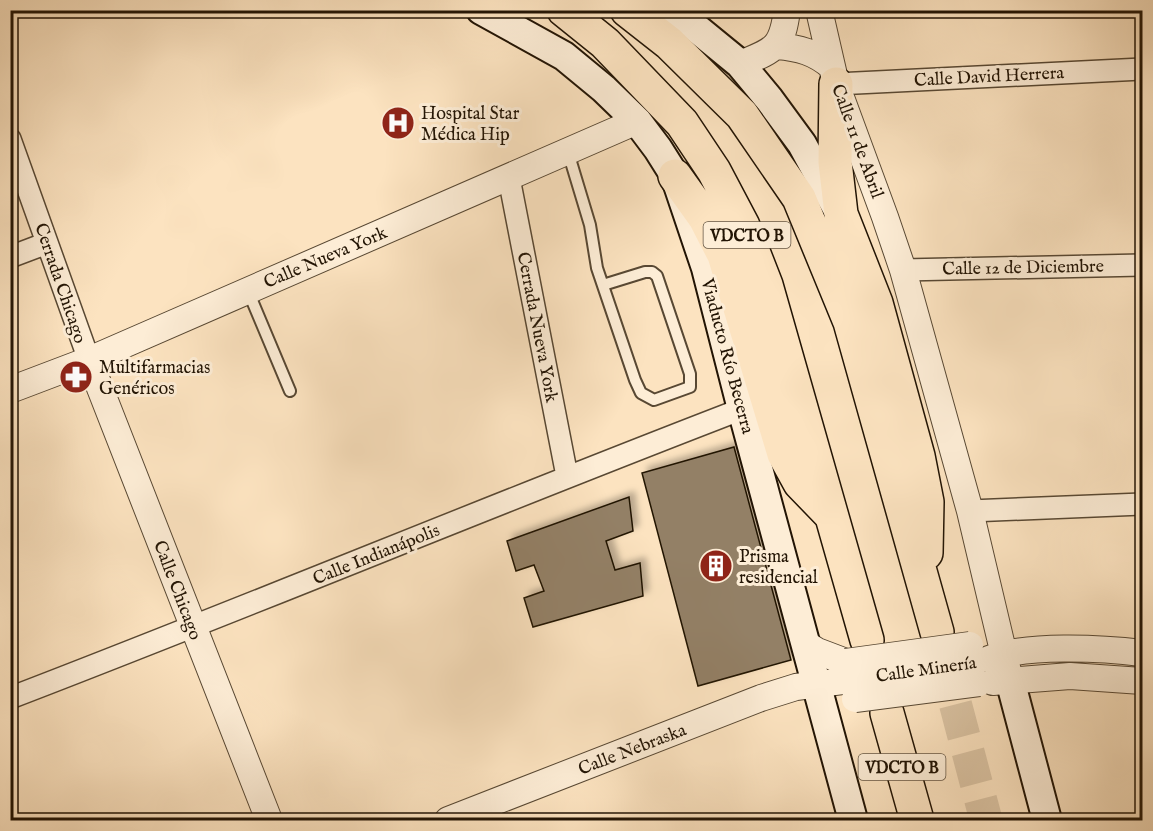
<svg xmlns="http://www.w3.org/2000/svg" width="1153" height="831" font-family="'IM FELL English',serif">
  <defs>
    <filter id="shadow"><feDropShadow dx="5.5" dy="-5.5" stdDeviation="3" flood-color="#0004"/></filter>
  </defs>
  <rect width="100%" height="100%" fill="#fce3c0"/>
  <filter id="stains"><feTurbulence type="fractalNoise" baseFrequency=".00333" numOctaves="4"/><feColorMatrix values="0 0 0 0 .2 0 0 0 0 .09 0 0 0 0 .02 0 0 0 .5 -.17"/></filter>
  <radialGradient id="worn" r=".72"><stop offset=".6" stop-color="#630" stop-opacity="0"/><stop offset="1" stop-color="#630" stop-opacity=".3"/></radialGradient>
  <path fill="#938066" stroke="#221404" stroke-width="1.5" filter="url(#shadow)" d="M 734,447 L 791,660 L 698,686 L 642,473 Z
    M 629,497 L 633,531 L 606,541 L 615,570 L 640,563 L 643,596 L 533,627 L 524,598 L 544,591 L 534,565 L 516,571 L 507,541 Z"/>
  <g fill="none" stroke-linecap="round" stroke-linejoin="round">
    <path stroke="#dbc4a4" stroke-width="33" stroke-dasharray="33 16" stroke-linecap="butt" d="M 943,657 L 986,820"/>
    <defs>
      <path id="service" d="M 568,152 L 590,225 L 597,268 L 635,380 L 641,393 L 654,400 L 690,387 L 690,374 L 657,276 L 652,272 L 645,272 L 603,285
        M 248,291 L 290,391"/>
      <path id="minor" d="M 836,84 L 1142,69
        M 10,139 L 89,360
        M 509,178 L 567,476
        M 10,257 L 47,243
        M 903,270 L 1142,265
        M 970,511 L 1142,504
        M 10,698 C 255,604 497,503 742,409"/>
      <path id="tertiary" d="M 819,10 L 836,84 L 885,217 L 903,270 L 970,511 L 1010,680
        M 777,46 C 799,48 815,52 832,67
        M 740,64 C 774,50 782,49 787,10
        M 89,360 L 269,820
        M 10,390 L 89,360 L 637,121
        M 806,644 L 817,651 L 846,662
        M 989,659 C 1025,644 1102,648 1142,653
        M 993,682 L 1070,676 L 1142,681
        M 448,820 L 761,698 L 796,687 L 850,680"/>
      <path id="secondary" d="M 481,10 L 564,56 L 604,89 L 637,121 L 658,149 L 675,176 L 706,268 L 742,409 L 853,820
        M 674,10 L 740,64 L 769,99 L 802,144 L 838,210
        M 1010,680 L 1047,820"/>
      <path id="motorway" d="M 564,10 L 605,43 L 682,123 L 714,171 L 743,226 L 766,285 L 867,640
        M 627,10 L 669,43 L 742,115 L 799,198 L 850,322 L 937,632
        M 836,84 L 835,162 L 841,214 L 876,303 L 918,456 L 927,502 L 926,553
        M 675,176 L 705,218 L 724,255 L 784,454 L 800,483 L 829,513
        M 887,713 L 917,820"/>
    </defs>
    <use href="#service" stroke="#584833" stroke-width="14"/>
    <use href="#minor" stroke="#584833" stroke-width="24"/>
    <use href="#tertiary" stroke="#584833" stroke-width="28"/>
    <use href="#secondary" stroke="#221404" stroke-width="32"/>
    <use href="#motorway" stroke="#221404" stroke-width="36"/>
    <use href="#service" stroke="#fdedd6" stroke-width="10"/>
    <use href="#minor" stroke="#fdedd6" stroke-width="21"/>
    <use href="#tertiary" stroke="#fdedd6" stroke-width="26"/>
    <use href="#secondary" stroke="#fdedd6" stroke-width="28"/>
    <use href="#motorway" stroke="#fce3c0" stroke-width="33"/>
    <defs>
      <path id="tertiary-bridge" d="M 846,662 L 970,645
        M 850,680 L 974,664
        M 855,699 L 979,683"/>
    </defs>
    <use href="#tertiary-bridge" stroke="#584833" stroke-width="28" stroke-linecap="butt"/>
    <use href="#tertiary-bridge" stroke="#fdedd6" stroke-width="26"/>
  </g>
  <defs>
    <symbol id="hospital-disc" viewBox="-11 -11 22 22"><circle r="9.5" fill="#8f2418" stroke="#fdedd6"/><path d="M-5-5h3v3.5h4V-5h3V5h-3V1.5h-4V5h-3Z" fill="#fff"/></symbol>
    <symbol id="pharmacy-disc" viewBox="-11 -11 22 22"><circle r="9.5" fill="#8f2418" stroke="#fdedd6"/><path d="M-2-6h4v4h4v4h-4v4h-4v-4h-4v-4h4Z" fill="#fff"/></symbol>
    <symbol id="building-disc" viewBox="-11 -11 22 22"><circle r="9.5" fill="#8f2418" stroke="#fdedd6"/><path d="M-4-6H4V6H1V3H-1V6H-4ZM-2.5-4.3h1.7v1.8h-1.7ZM.8-4.3h1.7v1.8H.8ZM-2.5-1h1.7V.8h-1.7ZM.8-1h1.7V.8H.8Z" fill="#fff"/></symbol>
  </defs>
  <g fill-rule="evenodd">
    <use href="#hospital-disc" x="379" y="104" width="38" height="38"/>
    <use href="#pharmacy-disc" x="57" y="358" width="38" height="38"/>
    <use href="#building-disc" x="697" y="547" width="38" height="38"/>
  </g>
  <g text-anchor="middle" stroke-width="6" stroke-linejoin="round" paint-order="stroke">
    <g fill="#fdedd6" stroke="#645543" stroke-width="1.5">
      <rect x="703.5" y="222" width="87" height="26" rx="4.5"/>
      <rect x="858.5" y="754" width="87" height="26" rx="4.5"/>
    </g>
    <g font-size="16" font-weight="bold" fill="#221404">
      <text x="747" y="241">VDCTO B</text>
      <text x="902" y="773">VDCTO B</text>
    </g>
    <g font-size="18" fill="#221404" stroke="#fdedd6">
      <text transform="translate(989 76) rotate(-3)" y="6">Calle David Herrera</text>
      <text transform="translate(858 141) rotate(70)" y="6">Calle 11 de Abril</text>
      <text transform="translate(325 257) rotate(-23)" y="6">Calle Nueva York</text>
      <text transform="translate(1023 267) rotate(-1)" y="6">Calle 12 de Diciembre</text>
      <text transform="translate(61 283) rotate(71)" y="6">Cerrada Chicago</text>
      <text transform="translate(538 327) rotate(79)" y="6">Cerrada Nueva York</text>
      <text transform="translate(728 356) rotate(75)" y="6">Viaducto Río Becerra</text>
      <text transform="translate(376 554) rotate(-22)" y="6">Calle Indianápolis</text>
      <text transform="translate(178 590) rotate(69)" y="6">Calle Chicago</text>
      <text transform="translate(926 669) rotate(-8)" y="6">Calle Minería</text>
      <text transform="translate(632 749) rotate(-21)" y="6">Calle Nebraska</text>
    </g>
    <g font-size="18" fill="#221404" stroke="#fdedd6" text-anchor="start">
      <text x="421" y="119">Hospital Star<tspan x="421" dy="21">Médica Hip</tspan></text>
      <text x="99" y="373">Multifarmacias<tspan x="99" dy="21">Genéricos</tspan></text>
      <text x="739" y="562">Prisma<tspan x="739" dy="21">residencial</tspan></text>
    </g>
  </g>
  <rect width="1153" height="831" fill="none" stroke="#fce3c0" stroke-width="36"/>
  <rect x="12" y="12" width="1129" height="807" fill="none" stroke="#221404" stroke-width="3"/>
  <rect x="18" y="18" width="1117" height="795" fill="none" stroke="#221404" stroke-width="1.5"/>
  <rect width="100%" height="100%" filter="url(#stains)"/>
  <rect width="100%" height="100%" fill="url(#worn)"/>
</svg>
